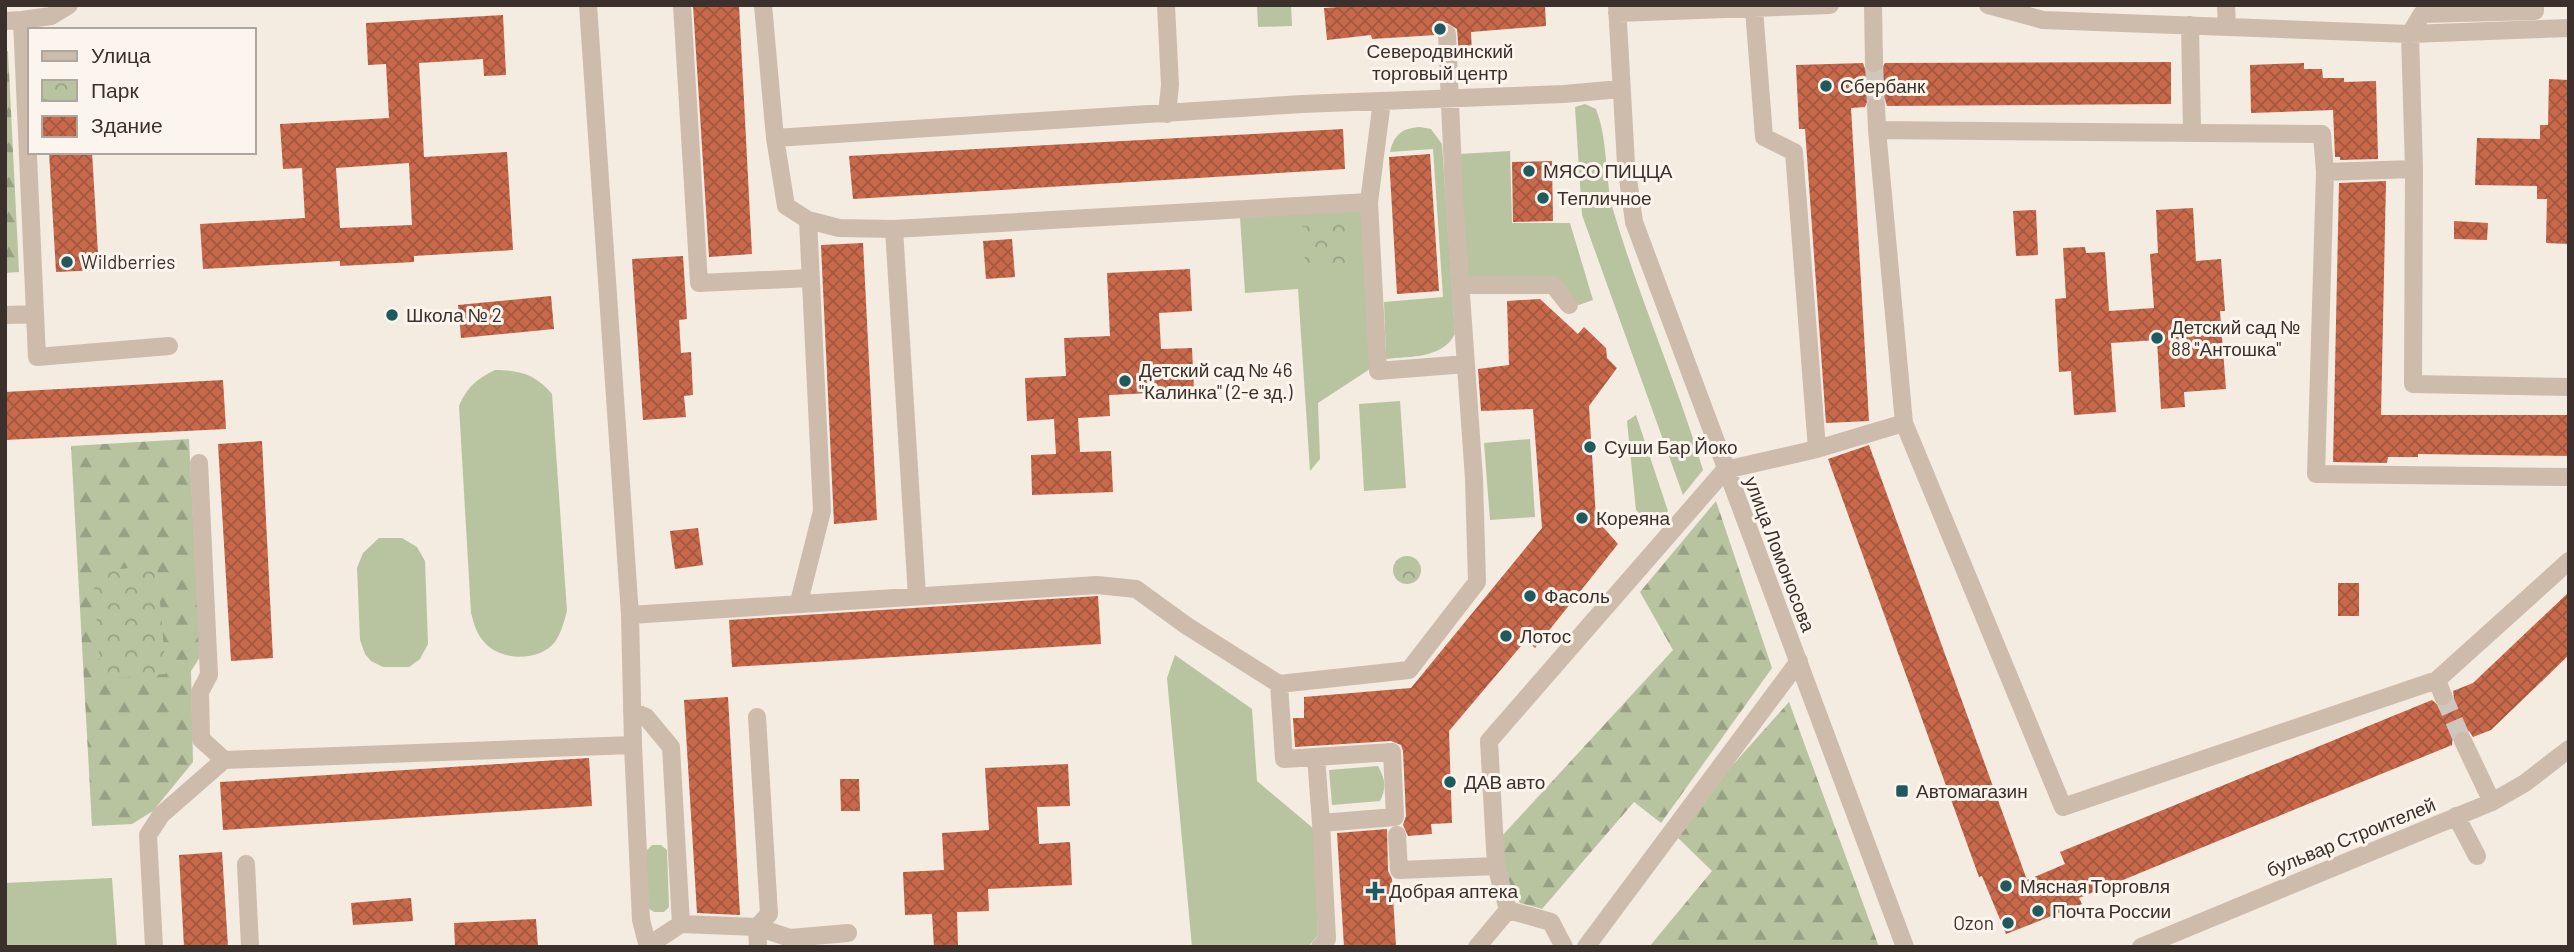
<svg xmlns="http://www.w3.org/2000/svg" width="2574" height="952" font-family="Barlow,sans-serif">
  <defs>
    <pattern id="forest-firs" width="22" height="20" patternUnits="userSpaceOnUse" patternTransform="scale(1.75)"><rect width="22" height="20" fill="#b8c4a0"/><path d="M5 1l3.5 6h-7zM16 11l3.5 6h-7z" fill="#97a083"/></pattern>
    <pattern id="park-crowns" width="20" height="18" patternUnits="userSpaceOnUse" patternTransform="scale(1.75)"><rect width="20" height="18" fill="#b8c4a0"/><path d="M2 6a3 3 0 1 1 6 0M12 15a3 3 0 1 1 6 0" fill="none" stroke="#97a083"/></pattern>
    <pattern id="building-cross-hatch" width="8" height="8" patternUnits="userSpaceOnUse" patternTransform="scale(1.75)"><rect width="8" height="8" fill="#c8694b"/><path d="M0 0l8 8M0 8l8-8" fill="none" stroke="#a4573f"/></pattern>
  </defs>
  <rect width="100%" height="100%" fill="#f4ebe1"/>
  <path fill="#b8c4a0" d="M 1257,5 L 1291,5 L 1292,26 L 1258,27 Z
    M 1585,104 L 1596,109 C 1609,143 1604,179 1614,213 C 1640,300 1677,383 1703,470 L 1683,495 L 1582,215 L 1575,107 Z
    M 1420,127 L 1431,129 L 1442,144 L 1455,334 C 1442,359 1411,356 1386,359 L 1384,302 L 1443,297 L 1433,149 L 1390,152 C 1394,135 1402,128 1420,127 Z
    M 1510,151 L 1512,223 L 1570,223 L 1593,300 L 1579,305 L 1572,304 L 1556,281 L 1467,285 L 1459,154 Z
    M 1363,209 L 1373,367 L 1318,403 L 1320,459 L 1310,471 L 1298,289 L 1245,293 L 1240,217 Z
    M 495,370 C 520,370 536,375 552,394 L 567,611 C 564,622 561,633 555,642 C 539,662 501,661 485,643 C 477,635 474,624 471,613 L 459,406 C 467,387 477,379 495,370 Z
    M 1400,401 L 1406,488 L 1364,491 L 1359,404 Z
    M 1636,415 L 1668,511 L 1653,527 L 1636,510 L 1627,421 Z
    M 1530,439 L 1535,517 L 1490,520 L 1484,443 Z
    M 379,538 L 402,538 L 417,547 L 425,561 L 428,644 L 420,659 L 409,667 L 383,667 L 371,661 L 365,654 L 360,640 L 357,568 L 363,553 Z
    M 1175,655 L 1252,709 L 1257,781 L 1314,829 L 1318,935 L 1308,947 L 1192,947 L 1167,678 Z
    M 1378,766 C 1385,779 1387,787 1380,801 L 1332,805 L 1329,770 Z
    M 652,845 L 661,845 L 667,850 L 669,907 L 664,912 L 654,912 L 648,908 L 646,851 Z
    M 112,878 L 117,947 L 5,947 L 5,883 Z"/>
  <path fill="url(#forest-firs)" d="M 5,51 L 8,51 L 19,272 L 5,273 Z
    M 189,439 L 200,657 L 191,671 L 193,762 L 153,811 L 132,824 L 92,826 L 71,446 Z
    M 1716,501 L 1772,668 L 1661,823 L 1634,802 L 1542,909 L 1520,903 L 1506,882 L 1501,837 L 1673,650 L 1640,592 Z
    M 1789,702 L 1879,947 L 1649,947 L 1712,871 L 1678,838 L 1730,768 Z"/>
  <path fill="url(#park-crowns)" d="M 1348,223 L 1351,266 L 1306,269 L 1302,226 Z
    M1393 570a14 14 0 1 1 28 0a14 14 0 1 1-28 0Z
    M 157,566 L 166,674 L 101,679 L 93,571 Z"/>
  <path fill="url(#building-cross-hatch)" fill-rule="evenodd" d="M 693,5 L 739,5 L 752,254 L 709,257 Z
    M 1370,5 L 1545,5 L 1546,26 L 1471,32 L 1472,55 L 1459,55 L 1457,29 L 1447,23 L 1440,25 L 1436,35 L 1372,39 L 1371,35 L 1327,40 L 1324,8 Z
    M 503,15 L 506,75 L 484,76 L 483,59 L 419,63 L 424,157 L 507,152 L 513,250 L 414,256 L 414,262 L 340,266 L 340,261 L 203,269 L 200,224 L 305,218 L 302,168 L 283,169 L 280,124 L 389,118 L 386,64 L 368,65 L 366,23 ZM 409,163 L 412,225 L 340,228 L 336,168 Z
    M 2171,62 L 2171,104 L 1887,106 L 1885,99 L 1876,95 L 1869,97 L 1865,107 L 1851,108 L 1869,421 L 1826,423 L 1805,129 L 1799,129 L 1796,65 L 1863,63 L 1865,69 L 1874,74 L 1880,72 L 1885,63 Z
    M 2304,63 L 2304,69 L 2322,69 L 2323,78 L 2344,78 L 2344,82 L 2376,81 L 2378,159 L 2340,160 L 2340,157 L 2335,157 L 2333,110 L 2251,113 L 2250,65 Z
    M 2549,79 L 2569,80 L 2569,244 L 2546,243 L 2547,199 L 2537,199 L 2537,186 L 2475,185 L 2477,138 L 2540,139 L 2540,125 L 2548,125 Z
    M 1343,129 L 1345,169 L 853,199 L 849,156 Z
    M 49,152 L 92,152 L 99,270 L 56,272 Z
    M 1430,154 L 1439,291 L 1397,294 L 1389,157 Z
    M 1552,161 L 1553,221 L 1513,222 L 1512,162 Z
    M 2386,181 L 2381,415 L 2569,415 L 2569,456 L 2418,454 L 2418,457 L 2388,457 L 2387,463 L 2333,462 L 2339,183 Z
    M 2193,208 L 2196,261 L 2221,259 L 2225,311 L 2220,311 L 2226,389 L 2184,392 L 2185,407 L 2161,409 L 2157,340 L 2111,343 L 2116,412 L 2074,415 L 2071,371 L 2059,372 L 2055,299 L 2066,298 L 2063,248 L 2085,247 L 2086,253 L 2105,252 L 2109,311 L 2154,308 L 2150,254 L 2158,253 L 2156,210 Z
    M 2036,210 L 2038,255 L 2016,256 L 2013,211 Z
    M 2454,221 L 2488,223 L 2487,240 L 2454,239 Z
    M 1012,239 L 1015,277 L 986,279 L 983,241 Z
    M 863,243 L 877,520 L 834,524 L 821,245 Z
    M 683,256 L 687,319 L 679,320 L 681,353 L 691,352 L 693,395 L 684,396 L 686,417 L 643,420 L 632,259 Z
    M 1190,269 L 1192,311 L 1159,313 L 1161,349 L 1192,348 L 1194,391 L 1109,395 L 1110,416 L 1078,418 L 1080,452 L 1111,451 L 1113,492 L 1032,495 L 1031,455 L 1056,454 L 1054,419 L 1027,421 L 1025,378 L 1066,376 L 1064,338 L 1110,336 L 1107,273 Z
    M 551,296 L 554,329 L 461,338 L 458,305 Z
    M 1540,299 L 1578,334 L 1584,327 L 1606,348 L 1607,358 L 1617,368 L 1589,406 L 1596,519 L 1618,544 L 1535,648 L 1526,640 L 1449,731 L 1452,823 L 1431,824 L 1432,834 L 1408,836 L 1403,825 L 1406,816 L 1403,751 L 1401,745 L 1391,741 L 1295,747 L 1293,718 L 1304,718 L 1304,697 L 1411,688 L 1542,528 L 1533,409 L 1481,411 L 1478,369 L 1509,365 L 1507,301 Z
    M 223,380 L 226,429 L 5,440 L 5,392 Z
    M 262,441 L 273,658 L 231,661 L 218,444 Z
    M 1869,445 L 2027,880 L 2065,864 L 2060,852 L 2432,700 L 2440,707 L 2448,706 L 2454,699 L 2453,691 L 2473,683 L 2569,592 L 2569,655 L 2491,730 L 2473,737 L 2469,731 L 2459,731 L 2453,735 L 2452,745 L 2079,898 L 2082,904 L 2006,934 L 1982,876 L 1979,877 L 1828,459 Z
    M 698,528 L 703,565 L 675,569 L 670,531 Z
    M 2338,583 L 2359,583 L 2359,616 L 2338,616 Z
    M 1098,596 L 1101,644 L 732,667 L 729,620 Z
    M 728,697 L 740,915 L 697,913 L 684,700 Z
    M 589,758 L 592,806 L 223,830 L 220,782 Z
    M 1068,764 L 1070,806 L 1037,807 L 1039,844 L 1070,842 L 1072,885 L 988,889 L 989,911 L 957,912 L 958,947 L 934,947 L 932,914 L 905,915 L 903,872 L 944,870 L 942,833 L 989,830 L 985,768 Z
    M 840,779 L 859,779 L 860,811 L 841,811 Z
    M 1387,829 L 1388,871 L 1392,879 L 1396,947 L 1344,947 L 1337,833 Z
    M 222,852 L 228,947 L 184,947 L 179,855 Z
    M 411,898 L 413,921 L 353,925 L 351,903 Z
    M 536,919 L 538,947 L 455,947 L 454,923 Z"/>
  <g fill="none" stroke-linecap="round" stroke-linejoin="round">
    <path stroke="#cfc6bd" stroke-width="18" stroke-dasharray="18 9" stroke-linecap="butt" d="M 1874,63 L 1876,106
      M 2443,696 L 2463,741"/>
    <path stroke="#cdbbac" stroke-width="18" d="M 588,5 L 630,615 L 633,745 L 641,920 L 648,947
      M 682,5 L 699,283 L 810,278
      M 763,5 L 775,138 L 786,206 L 808,220 L 822,511 L 799,602
      M 1166,5 L 1170,85 L 1167,114
      M 1617,5 L 1626,164 L 1634,222 L 1905,947
      M 1873,5 L 1874,63
      M 1988,5 L 2043,20 L 2410,34 L 2569,28
      M 2226,5 L 2227,26
      M 2535,5 L 2535,11 L 2422,14 L 2410,34 L 2414,169 L 2413,384 L 2569,387
      M 1754,9 L 1764,137 L 1794,152 L 1817,449
      M 1617,13 L 1830,5
      M 22,20 L 51,16 L 69,5
      M 5,21 L 22,20 L 35,314
      M 2190,25 L 2192,131
      M 1876,106 L 1877,130 L 2322,134 L 2325,172 L 2316,474 L 2569,477
      M 775,138 L 1302,104 L 1564,94 L 1620,89
      M 2325,172 L 2414,169
      M 1369,202 L 1378,371 L 1466,364
      M 808,220 L 839,228 L 894,229 L 917,596
      M 894,229 L 1369,202 L 1382,101
      M 1460,285 L 1553,285 L 1569,305
      M 5,315 L 35,314 L 37,357 L 169,346
      M 1904,423 L 2063,807 L 2437,680 L 2443,696
      M 630,615 L 1097,585 L 1136,589 L 1187,626 L 1279,684
      M 2437,680 L 2569,561
      M 632,711 L 646,717 L 671,747 L 681,924 L 649,945
      M 2463,741 L 2492,802
      M 1316,757 L 1321,823
      M 224,760 L 633,745
      M 2456,816 L 2477,856
      M 1397,835 L 1399,870 L 1496,866
      M 246,864 L 250,947
      M 1508,910 L 1551,922 L 1564,947
      M 681,924 L 757,927 L 769,914 L 757,717
      M 154,947 L 148,835 L 161,815 L 224,760 L 201,739 L 200,692 L 209,675 L 199,463
      M 758,947 L 757,927 L 790,938 L 848,933
      M 1320,947 L 1327,939 L 1321,823 L 1395,817 L 1392,752 L 1284,759 L 1279,684 L 1409,670 L 1477,582 L 1474,479 L 1454,195 L 1447,34
      M 1477,947 L 1508,910 L 1496,866 L 1489,741 L 1725,470 L 1817,449 L 1904,423 L 1877,130
      M 1586,947 L 1799,661
      M 2141,947 L 2492,802 L 2525,783 L 2569,749"/>
  </g>
  <g fill="#1f5a5e" stroke="#fbf5ee" stroke-width="2.5">
    <circle cx="1440" cy="29" r="7"/>
    <circle cx="1826" cy="86" r="7"/>
    <circle cx="1529" cy="171" r="7"/>
    <circle cx="1543" cy="198" r="7"/>
    <circle cx="67" cy="262" r="7"/>
    <circle cx="392" cy="315" r="7"/>
    <circle cx="2157" cy="338" r="7"/>
    <circle cx="1125" cy="381" r="7"/>
    <circle cx="1590" cy="447" r="7"/>
    <circle cx="1582" cy="518" r="7"/>
    <circle cx="1530" cy="596" r="7"/>
    <circle cx="1506" cy="636" r="7"/>
    <circle cx="1450" cy="782" r="7"/>
    <rect x="1895" y="784" width="14" height="14" rx="3.5"/>
    <circle cx="2006" cy="886" r="7"/>
    <path d="M1371.5 880.5h7v7h7v7h-7v7h-7v-7h-7v-7h7z"/>
    <circle cx="2038" cy="911" r="7"/>
    <circle cx="2008" cy="923" r="7"/>
  </g>
  <g text-anchor="middle" stroke-width="6" stroke-linejoin="round" paint-order="stroke">
    <g font-size="19" fill="#3b302b" stroke="#fbf5ee" text-anchor="start">
      <text x="1440" y="58" text-anchor="middle">Северодвинский<tspan x="1440" dy="22">торговый центр</tspan></text>
      <text x="1840" y="93">Сбербанк</text>
      <text x="1543" y="178">МЯСО ПИЦЦА</text>
      <text x="1557" y="205">Тепличное</text>
      <text x="81" y="269">Wildberries</text>
      <text x="406" y="322">Школа № 2</text>
      <text x="2171" y="334">Детский сад №<tspan x="2171" dy="22">88 "Антошка"</tspan></text>
      <text x="1139" y="377">Детский сад № 46<tspan x="1139" dy="22">"Калинка" (2-е зд.)</tspan></text>
      <text x="1604" y="454">Суши Бар Йоко</text>
      <text x="1596" y="525">Кореяна</text>
      <text x="1544" y="603">Фасоль</text>
      <text x="1520" y="643">Лотос</text>
      <text x="1464" y="789">ДАВ авто</text>
      <text x="1916" y="798">Автомагазин</text>
      <text x="2020" y="893">Мясная Торговля</text>
      <text x="1389" y="898">Добрая аптека</text>
      <text x="2052" y="918">Почта России</text>
      <text x="1994" y="930" text-anchor="end">Ozon</text>
    </g>
    <g font-size="19" fill="#3b302b" stroke="#fbf5ee">
      <text transform="translate(1780 554) rotate(69)" y="7">улица Ломоносова</text>
      <text transform="translate(2351 837) rotate(-22)" y="7">бульвар Строителей</text>
    </g>
  </g>
  <rect width="2574" height="952" fill="none" stroke="#3b302b" stroke-width="14"/>
  <rect x="28" y="28" width="228" height="126" fill="#fbf5ee" stroke="#aea6a0" stroke-width="2"/>
  <rect x="42" y="51" width="35" height="10" fill="#cdbbac" stroke="#aea6a0" stroke-width="2"/>
  <text x="91" y="63" font-size="21" fill="#3b302b">Улица</text>
  <rect x="42" y="80" width="35" height="21" fill="url(#park-crowns)" stroke="#aea6a0" stroke-width="2"/>
  <text x="91" y="98" font-size="21" fill="#3b302b">Парк</text>
  <rect x="42" y="116" width="35" height="21" fill="url(#building-cross-hatch)" stroke="#aea6a0" stroke-width="2"/>
  <text x="91" y="133" font-size="21" fill="#3b302b">Здание</text>
</svg>
